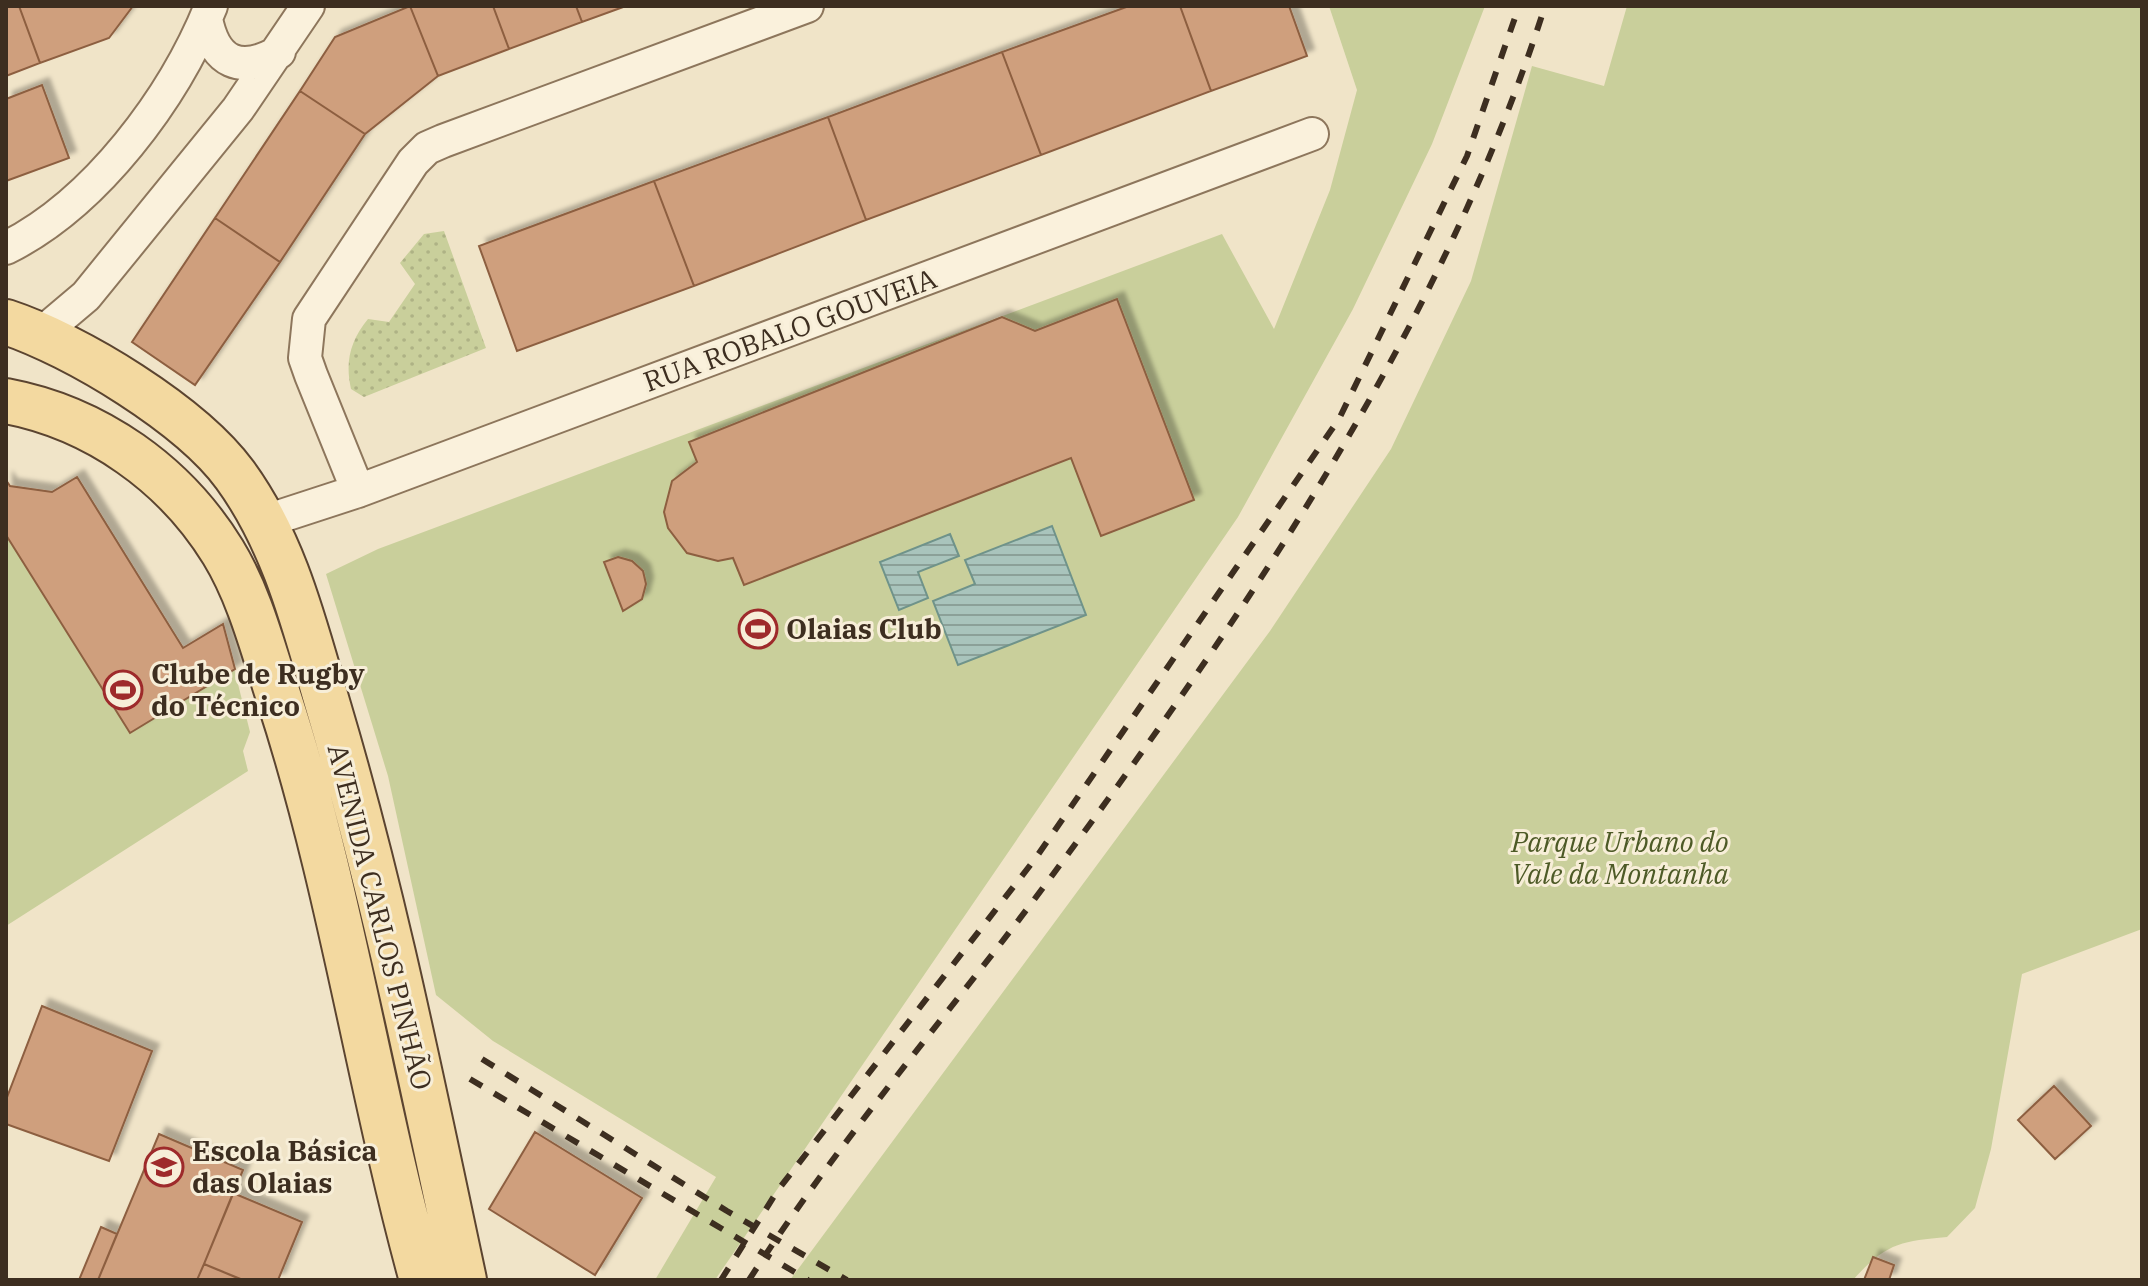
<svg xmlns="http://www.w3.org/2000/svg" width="2148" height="1286" font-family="'IBM Plex Serif',serif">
  <defs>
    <pattern id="grass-dots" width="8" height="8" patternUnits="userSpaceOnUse" patternTransform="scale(2)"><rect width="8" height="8" fill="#c9cf9b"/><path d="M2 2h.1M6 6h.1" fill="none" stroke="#aeb285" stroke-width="1.8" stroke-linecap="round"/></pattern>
    <pattern id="water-rules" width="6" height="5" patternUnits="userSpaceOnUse" patternTransform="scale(2)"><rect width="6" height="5" fill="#a9c4bc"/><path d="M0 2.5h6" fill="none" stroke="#8ba098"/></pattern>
    <filter id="shadow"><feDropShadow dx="7" dy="-7" stdDeviation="2" flood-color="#0004"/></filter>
  </defs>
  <rect width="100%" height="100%" fill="#f0e4c8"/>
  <path fill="url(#grass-dots)" d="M 444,231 L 486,348 L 364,397 L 351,389 C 345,362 350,341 368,319 L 389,322 L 415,284 L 400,263 L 424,234 Z"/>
  <path fill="#c9cf9b" d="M 1329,6 L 1485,6 L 1432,144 L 1353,309 L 1238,517 L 715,1280 L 655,1280 L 716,1177 L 493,1041 L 436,995 L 388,776 L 326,574 L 378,549 L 1222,234 L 1274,329 L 1330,190 L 1357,90 Z
    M 1627,6 L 2142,6 L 2142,929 L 2022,974 L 1991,1149 L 1975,1208 L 1947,1237 C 1900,1241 1885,1244 1853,1280 L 790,1280 L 1270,631 L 1391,449 L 1471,281 L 1532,66 L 1604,86 Z
    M 77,477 L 183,648 L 223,624 L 250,732 L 243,751 L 248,771 L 6,926 L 6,480 L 11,486 L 52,492 Z"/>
  <path fill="url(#water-rules)" stroke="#6f938a" stroke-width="2" d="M 1052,526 L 1086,615 L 958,665 L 933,601 L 975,584 L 965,560 Z
    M 950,534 L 959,556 L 918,572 L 928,598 L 899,610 L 880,562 Z"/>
  <path fill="#cf9f7d" stroke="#8d5f41" stroke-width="2" filter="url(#shadow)" d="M 6,6 L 19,6 L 40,63 L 6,76 Z
    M 19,6 L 133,6 L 109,38 L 40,63 Z
    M 410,6 L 438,76 L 365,134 L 300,91 L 335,37 Z
    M 410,6 L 493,6 L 509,49 L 438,76 Z
    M 493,6 L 576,6 L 582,22 L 509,49 Z
    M 576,6 L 626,6 L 582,22 Z
    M 1129,6 L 1180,6 L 1211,91 L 1041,155 L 1002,52 Z
    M 1180,6 L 1289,6 L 1307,56 L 1211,91 Z
    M 1002,52 L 1041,155 L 866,220 L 828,117 Z
    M 42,85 L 69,158 L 6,181 L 6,99 Z
    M 300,91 L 365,134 L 280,262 L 215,218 Z
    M 828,117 L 866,220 L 694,286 L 654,181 Z
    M 654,181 L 694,286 L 517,351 L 479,246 Z
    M 215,218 L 280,262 L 195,385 L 132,342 Z
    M 1117,299 L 1194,500 L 1101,536 L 1071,458 L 744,585 L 733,558 L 718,561 L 687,553 L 668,528 L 664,512 L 672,481 L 697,462 L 689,442 L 1002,317 L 1035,331 Z
    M 77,477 L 183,648 L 223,624 L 235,669 L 130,733 L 6,535 L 6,480 L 10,486 L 52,492 Z
    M 618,557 L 632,561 L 643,571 L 646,584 L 642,599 L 623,611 L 604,562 Z
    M 42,1006 L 152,1051 L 109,1161 L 6,1124 L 6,1100 Z
    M 2054,1086 L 2091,1126 L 2055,1159 L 2018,1120 Z
    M 535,1132 L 642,1198 L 595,1275 L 489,1209 Z
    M 159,1134 L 243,1170 L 204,1264 L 197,1280 L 98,1280 Z
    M 233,1193 L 302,1222 L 278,1280 L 243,1280 L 204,1264 Z
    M 101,1227 L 117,1234 L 98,1280 L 79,1280 Z
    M 1873,1257 L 1894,1265 L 1889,1280 L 1864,1280 Z
    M 204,1264 L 240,1279 L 239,1280 L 197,1280 Z"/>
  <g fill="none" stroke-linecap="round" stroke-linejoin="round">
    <defs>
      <path id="minor" d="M 206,19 C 215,63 240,74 279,52
        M 6,248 C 96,203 174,98 211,6
        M 41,334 L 86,296 L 238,109 L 308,6
        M 358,491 L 311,375 L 305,358 L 309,319 L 413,162 L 427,148 L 443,141 L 807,6
        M 266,521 L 358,491 L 1312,134"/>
      <path id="primary" d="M 6,322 C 76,345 191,415 235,475 C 286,545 305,628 329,709 C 385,897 423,1089 464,1280
        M 6,401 C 96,418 175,474 223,552 C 250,596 263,649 279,698 C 341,888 369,1088 422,1280"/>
    </defs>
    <use href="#minor" stroke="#8d765c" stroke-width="36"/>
    <use href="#primary" stroke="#5b4430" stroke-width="48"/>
    <use href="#minor" stroke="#faf1dc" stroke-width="32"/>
    <use href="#primary" stroke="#f3d9a0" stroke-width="44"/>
    <path stroke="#3d2e20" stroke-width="6" stroke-dasharray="14 14" stroke-linecap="butt" d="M 482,1059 L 727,1211 L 847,1280
      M 470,1079 L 808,1280
      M 721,1280 L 778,1190 L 1035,859 L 1339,419 L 1467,156 L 1519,6
      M 749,1280 C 841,1137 953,1010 1054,873 C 1251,606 1443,325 1545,6"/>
  </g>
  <defs>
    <symbol id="stadium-ring" viewBox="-11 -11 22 22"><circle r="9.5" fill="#f7eed8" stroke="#9e2a2b" stroke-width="1.5"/><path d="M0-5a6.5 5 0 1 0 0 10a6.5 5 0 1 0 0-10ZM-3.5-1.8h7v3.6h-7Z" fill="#9e2a2b"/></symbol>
    <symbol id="school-ring" viewBox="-11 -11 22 22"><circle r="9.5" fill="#f7eed8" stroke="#9e2a2b" stroke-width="1.5"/><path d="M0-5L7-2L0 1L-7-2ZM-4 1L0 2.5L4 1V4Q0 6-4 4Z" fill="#9e2a2b"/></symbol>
  </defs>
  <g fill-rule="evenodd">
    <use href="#stadium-ring" x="736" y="607" width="44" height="44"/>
    <use href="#stadium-ring" x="101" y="668" width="44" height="44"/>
    <use href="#school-ring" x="142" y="1145" width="44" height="44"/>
  </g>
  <g text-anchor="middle" stroke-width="6" stroke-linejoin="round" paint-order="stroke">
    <g font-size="28" fill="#3d2e20" stroke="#f7eed8">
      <text transform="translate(790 330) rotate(-20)" y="10">RUA ROBALO GOUVEIA</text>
      <text transform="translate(380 917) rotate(76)" y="10">AVENIDA CARLOS PINHÃO</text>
    </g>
    <g font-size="28" font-weight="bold" fill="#3d2e20" stroke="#f7eed8" text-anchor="start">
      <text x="786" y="639">Olaias Club</text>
      <text x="151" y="684">Clube de Rugby<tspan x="151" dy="32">do Técnico</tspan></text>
      <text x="192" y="1161">Escola Básica<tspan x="192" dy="32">das Olaias</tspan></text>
    </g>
    <g font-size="28" font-style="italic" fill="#4d5a26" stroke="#f7eed8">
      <text x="1620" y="852">Parque Urbano do<tspan x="1620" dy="32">Vale da Montanha</tspan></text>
    </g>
  </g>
  <rect width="2148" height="1286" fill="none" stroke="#3d2e20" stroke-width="16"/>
</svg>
